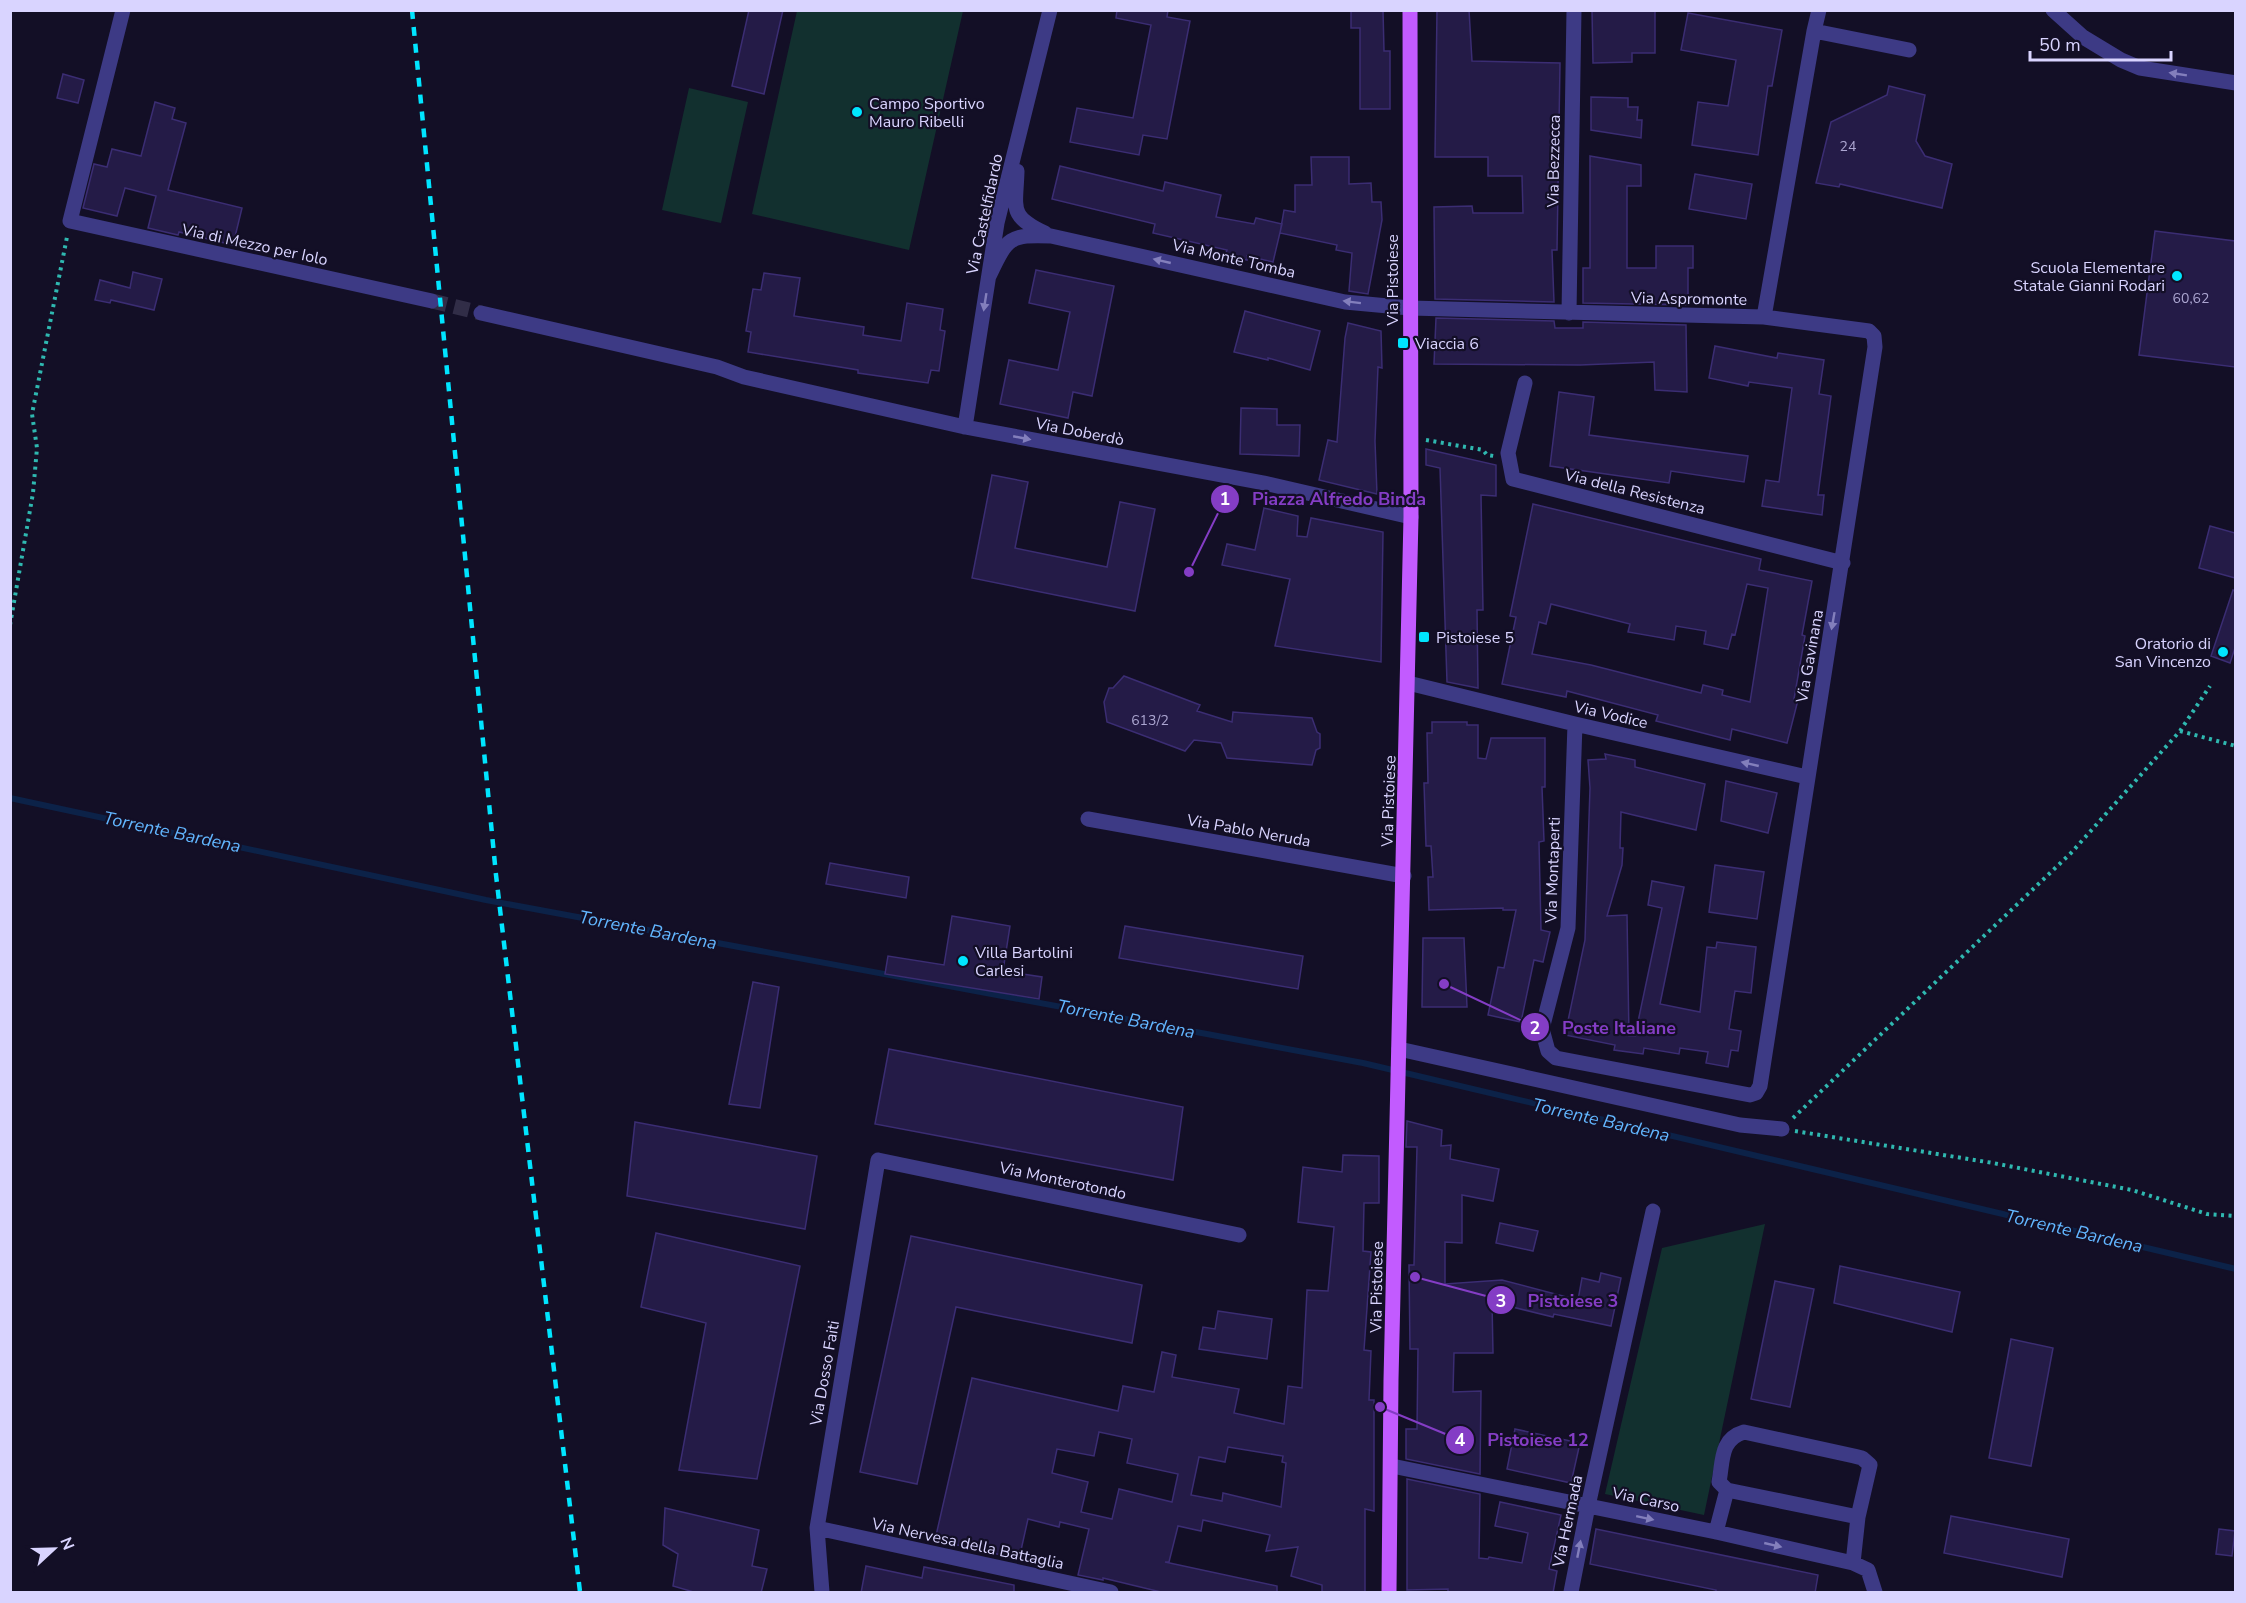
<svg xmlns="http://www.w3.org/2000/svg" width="2246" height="1603" font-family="'Nunito Sans',sans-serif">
  <rect width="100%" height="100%" fill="#130f26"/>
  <path fill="#12302f" d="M 797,11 L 963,11 L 909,250 L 752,214 Z
    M 689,88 L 748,102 L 721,223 L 662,210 Z
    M 1765,1224 L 1704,1515 L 1605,1494 L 1662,1248 Z"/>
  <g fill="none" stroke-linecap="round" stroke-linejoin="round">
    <path stroke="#0c2248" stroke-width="6" d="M 10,798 L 486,900 L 1363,1063 L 2236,1269"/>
  </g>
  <path fill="#241b47" stroke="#3b2d73" stroke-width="1.5" fill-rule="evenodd" d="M 749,10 L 783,10 L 764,94 L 732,86 Z
    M 1117,10 L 1168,10 L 1167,17 L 1190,21 L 1167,139 L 1143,135 L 1139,155 L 1070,142 L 1077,108 L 1133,118 L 1151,25 L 1116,18 Z
    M 1351,10 L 1383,10 L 1384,51 L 1390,51 L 1390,109 L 1360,109 L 1360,28 L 1351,28 Z
    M 1437,10 L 1469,10 L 1472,61 L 1560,63 L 1557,250 L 1552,250 L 1554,302 L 1435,299 L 1434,207 L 1472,206 L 1473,213 L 1523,213 L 1522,176 L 1488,176 L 1488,157 L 1435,157 Z
    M 1592,10 L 1655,10 L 1655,53 L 1632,53 L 1632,62 L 1593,63 Z
    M 1688,13 L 1782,30 L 1772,86 L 1768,86 L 1758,155 L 1692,145 L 1698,102 L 1728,106 L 1736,60 L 1681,50 Z
    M 63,74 L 84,80 L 78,103 L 57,98 Z
    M 1889,86 L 1925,95 L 1916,141 L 1925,156 L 1952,164 L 1942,208 L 1840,184 L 1839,187 L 1816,183 L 1831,122 L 1887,95 Z
    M 1591,97 L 1628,98 L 1628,107 L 1638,107 L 1637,120 L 1642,120 L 1641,138 L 1591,130 Z
    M 155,102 L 175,108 L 172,119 L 186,123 L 168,190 L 242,208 L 233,245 L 179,232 L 178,235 L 148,228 L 156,196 L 125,188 L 117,216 L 83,208 L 94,164 L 107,167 L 112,149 L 141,156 Z
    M 1590,156 L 1641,165 L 1641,186 L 1627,186 L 1627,268 L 1656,268 L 1656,246 L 1693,246 L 1693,268 L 1688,268 L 1688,303 L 1686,303 L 1686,305 L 1583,303 L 1583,268 L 1590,268 Z
    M 1311,157 L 1349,157 L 1349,184 L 1371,183 L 1372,202 L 1381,202 L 1382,220 L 1368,294 L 1349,291 L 1352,253 L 1336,250 L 1337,245 L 1280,233 L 1284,210 L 1295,212 L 1295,185 L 1312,185 Z
    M 1060,166 L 1163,191 L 1165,182 L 1221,195 L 1216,217 L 1254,224 L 1256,218 L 1282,224 L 1273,262 L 1247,256 L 1247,260 L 1225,256 L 1227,250 L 1153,233 L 1155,224 L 1052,199 Z
    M 1695,174 L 1752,184 L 1746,219 L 1689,209 Z
    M 2155,231 L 2235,241 L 2235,367 L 2139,355 Z
    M 1036,270 L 1114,286 L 1092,396 L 1073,392 L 1068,418 L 1000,404 L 1009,360 L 1058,370 L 1070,312 L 1029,303 Z
    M 133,272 L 162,279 L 154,310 L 111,300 L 110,303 L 95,300 L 100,280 L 130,288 Z
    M 764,273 L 800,278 L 794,316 L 864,327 L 863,335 L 901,341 L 907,303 L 943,309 L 940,330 L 945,331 L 939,371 L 931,370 L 928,383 L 858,373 L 858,370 L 748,352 L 751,332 L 746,331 L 753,289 L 761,290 Z
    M 1245,311 L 1320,331 L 1310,370 L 1268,358 L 1268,360 L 1234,352 Z
    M 1436,318 L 1554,321 L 1555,328 L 1583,328 L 1583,322 L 1686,325 L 1687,392 L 1655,390 L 1654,362 L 1580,365 L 1434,364 Z
    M 1348,323 L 1381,331 L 1382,368 L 1378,367 L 1375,441 L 1377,494 L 1319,480 L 1328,440 L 1337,442 L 1345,338 Z
    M 1715,346 L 1777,358 L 1778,353 L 1824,360 L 1819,394 L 1831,396 L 1818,495 L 1824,495 L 1822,515 L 1762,506 L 1766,480 L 1779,482 L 1792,388 L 1749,382 L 1748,386 L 1709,378 Z
    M 1559,392 L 1594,397 L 1589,435 L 1748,456 L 1744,482 L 1671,471 L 1669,483 L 1550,466 Z
    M 1241,408 L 1277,409 L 1277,425 L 1300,425 L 1299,456 L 1240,454 Z
    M 1426,449 L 1496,465 L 1496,496 L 1481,495 L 1483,610 L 1477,610 L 1478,688 L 1447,682 L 1440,468 L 1426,465 Z
    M 992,475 L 1028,482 L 1015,548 L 1107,567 L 1120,502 L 1155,509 L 1135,611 L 972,578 Z
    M 1533,504 L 1761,559 L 1759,570 L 1812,581 L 1802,635 L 1805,636 L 1794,699 L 1798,700 L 1787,743 L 1732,729 L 1730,740 L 1656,721 L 1658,715 L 1567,691 L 1566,697 L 1502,684 L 1516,617 L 1510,616 ZM 1747,584 L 1768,588 L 1750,702 L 1722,695 L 1723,690 L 1703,685 L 1701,693 L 1591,665 L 1532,654 L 1539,622 L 1546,624 L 1551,604 L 1630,624 L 1628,632 L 1674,640 L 1676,626 L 1706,631 L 1704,644 L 1728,649 L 1732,634 L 1735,635 Z
    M 1264,508 L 1298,516 L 1297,536 L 1307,537 L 1311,518 L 1383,532 L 1381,662 L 1275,646 L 1290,579 L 1222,565 L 1227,544 L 1255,550 Z
    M 2210,526 L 2235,533 L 2235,578 L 2199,568 Z
    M 2233,590 L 2235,591 L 2235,648 L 2230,663 L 2211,656 Z
    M 1124,676 L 1200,705 L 1197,711 L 1232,722 L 1233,712 L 1312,718 L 1317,732 L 1320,734 L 1320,748 L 1316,750 L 1312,765 L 1227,758 L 1221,743 L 1194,740 L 1185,751 L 1107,722 L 1104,702 L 1109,688 L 1113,688 Z
    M 1432,722 L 1467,722 L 1467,725 L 1478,725 L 1478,758 L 1486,759 L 1491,738 L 1545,738 L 1545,787 L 1542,787 L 1544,841 L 1539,842 L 1541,930 L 1550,932 L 1543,962 L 1534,960 L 1521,1022 L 1488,1015 L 1498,967 L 1504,968 L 1516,910 L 1503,910 L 1503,908 L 1429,910 L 1428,877 L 1433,877 L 1431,846 L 1426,846 L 1424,783 L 1428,783 L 1427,733 L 1432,733 Z
    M 1605,754 L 1635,760 L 1635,767 L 1705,784 L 1696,830 L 1621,812 L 1620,848 L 1623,848 L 1622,865 L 1607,916 L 1627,915 L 1629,1036 L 1635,1036 L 1662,908 L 1648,905 L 1652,881 L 1684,887 L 1660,1004 L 1700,1012 L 1707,947 L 1716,948 L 1717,942 L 1756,947 L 1751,993 L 1735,991 L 1729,1029 L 1741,1031 L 1738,1051 L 1731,1050 L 1728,1067 L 1706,1063 L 1708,1052 L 1680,1048 L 1679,1054 L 1644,1048 L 1643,1054 L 1614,1050 L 1615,1045 L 1565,1035 L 1585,940 L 1590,788 L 1588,760 L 1606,759 Z
    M 1726,781 L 1777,793 L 1768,833 L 1721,821 Z
    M 830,863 L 909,877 L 906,898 L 826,884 Z
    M 1715,865 L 1764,872 L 1757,919 L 1709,912 Z
    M 952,916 L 1010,926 L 1003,971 L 1042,977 L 1039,999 L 885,974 L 888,956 L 944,965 Z
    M 1125,926 L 1303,956 L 1298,989 L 1119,958 Z
    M 1423,938 L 1464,938 L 1467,1007 L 1422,1007 Z
    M 753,982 L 779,987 L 760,1108 L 729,1104 Z
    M 889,1049 L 1183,1107 L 1173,1180 L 875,1124 Z
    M 1407,1121 L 1442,1130 L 1441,1146 L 1451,1145 L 1450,1159 L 1499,1169 L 1493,1201 L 1462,1195 L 1462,1243 L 1445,1242 L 1445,1284 L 1502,1280 L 1578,1300 L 1582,1278 L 1599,1282 L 1601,1273 L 1621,1278 L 1611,1326 L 1554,1314 L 1553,1317 L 1492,1302 L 1493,1353 L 1454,1353 L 1453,1392 L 1481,1391 L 1480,1474 L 1406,1459 L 1406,1429 L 1417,1429 L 1418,1349 L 1410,1349 L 1409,1265 L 1414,1265 L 1417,1147 L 1406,1147 Z
    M 635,1122 L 817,1156 L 805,1229 L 627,1196 Z
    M 1343,1155 L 1379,1156 L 1379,1203 L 1364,1203 L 1363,1251 L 1371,1252 L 1364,1350 L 1371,1351 L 1369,1400 L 1374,1400 L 1374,1511 L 1365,1509 L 1365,1593 L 1322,1593 L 1322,1585 L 1291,1576 L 1298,1547 L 1266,1551 L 1270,1535 L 1203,1520 L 1201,1531 L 1178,1526 L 1169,1562 L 1165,1562 L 1277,1586 L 1277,1593 L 1165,1593 L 1103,1578 L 1103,1580 L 1078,1575 L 1089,1529 L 1060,1522 L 1059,1527 L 1028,1519 L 1019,1559 L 935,1540 L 972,1378 L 1118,1411 L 1123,1386 L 1154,1392 L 1162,1352 L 1176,1355 L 1172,1377 L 1239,1389 L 1234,1413 L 1284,1424 L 1288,1386 L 1302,1388 L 1307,1290 L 1328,1291 L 1334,1227 L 1298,1222 L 1303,1167 L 1342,1172 ZM 1099,1432 L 1132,1439 L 1127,1463 L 1178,1474 L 1172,1502 L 1119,1489 L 1112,1519 L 1081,1512 L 1088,1482 L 1052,1473 L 1057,1449 L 1094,1456 ZM 1228,1447 L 1283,1456 L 1282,1462 L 1286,1463 L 1281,1507 L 1223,1493 L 1222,1501 L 1191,1495 L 1199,1457 L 1225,1462 Z
    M 1500,1223 L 1538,1231 L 1533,1251 L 1496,1243 Z
    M 656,1233 L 800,1266 L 757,1479 L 679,1470 L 706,1323 L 641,1307 Z
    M 911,1236 L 1142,1285 L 1132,1343 L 956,1307 L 917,1484 L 860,1472 Z
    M 1840,1266 L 1960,1292 L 1952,1332 L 1834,1303 Z
    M 1775,1281 L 1814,1289 L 1790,1407 L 1751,1399 Z
    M 1218,1311 L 1272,1319 L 1267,1359 L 1199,1349 L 1203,1327 L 1215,1329 Z
    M 2011,1339 L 2053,1348 L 2031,1466 L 1989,1458 Z
    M 1515,1429 L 1580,1443 L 1571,1483 L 1507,1469 Z
    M 1407,1479 L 1480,1494 L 1479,1558 L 1488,1559 L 1489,1557 L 1522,1563 L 1528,1533 L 1495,1526 L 1500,1502 L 1561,1515 L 1549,1569 L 1557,1571 L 1553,1593 L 1448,1593 L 1448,1589 L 1407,1590 Z
    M 665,1508 L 759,1530 L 752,1566 L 767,1569 L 761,1593 L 697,1593 L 673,1586 L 678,1554 L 663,1545 Z
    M 1951,1516 L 2069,1539 L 2062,1577 L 1944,1553 Z
    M 1596,1529 L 1818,1575 L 1815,1593 L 1716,1593 L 1716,1590 L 1590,1564 Z
    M 2219,1529 L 2235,1531 L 2232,1556 L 2216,1554 Z
    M 866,1566 L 922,1578 L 924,1567 L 1014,1585 L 1014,1593 L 861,1593 Z"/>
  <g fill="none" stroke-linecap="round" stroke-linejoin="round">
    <path stroke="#312d47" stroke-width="15" stroke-dasharray="15 8" stroke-linecap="butt" d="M 432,301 L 481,313"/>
    <path stroke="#2fb8b0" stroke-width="4" stroke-dasharray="3 4.5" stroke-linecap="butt" d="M 1426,440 L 1483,450 L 1487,455 L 1494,456
      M 10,625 L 33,493 L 37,448 L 32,414 L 67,237
      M 2180,731 L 2236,746
      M 1793,1118 L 2071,853 L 2180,731 L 2210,686
      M 1795,1131 L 1993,1163 L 2132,1190 L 2207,1214 L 2236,1216"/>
    <path stroke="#3d3a85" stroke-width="15" d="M 123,10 L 70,221 L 432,301
      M 2053,10 L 2083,37 L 2121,60 L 2140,68 L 2236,83
      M 1814,31 L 1909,50
      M 1017,171 C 1016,208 1008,216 1045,233
      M 989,276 C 1007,239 1008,234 1051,236 L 1345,302 L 1410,308 L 1764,317 L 1869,331 L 1874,336 L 1875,347 L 1760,1086 L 1756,1093 L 1750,1095 L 1556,1058 L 1548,1051 L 1542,1029 L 1568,928 L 1575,724
      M 481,313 L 717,367 L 744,377 L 965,427 L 1264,483 L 1411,517
      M 1569,313 L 1574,10
      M 1764,317 L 1814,31 L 1819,10
      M 1525,383 L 1508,453 L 1513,479 L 1843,563
      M 965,427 L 997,223 L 1050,10
      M 1408,683 L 1575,724 L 1807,777
      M 1088,819 L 1404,876
      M 1399,1049 L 1740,1125 L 1782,1129
      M 1392,1466 L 1716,1532 L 1853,1563 L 1868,1570 L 1875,1592
      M 817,1528 L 1111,1592
      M 1716,1532 L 1727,1490
      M 1853,1563 L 1858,1517 L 1870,1465 L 1862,1458 L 1854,1456 L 1744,1432 C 1720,1439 1723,1461 1719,1482 L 1727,1490 L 1858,1517
      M 822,1592 L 817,1528 L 878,1160 L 1239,1235
      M 1571,1592 L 1588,1506 L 1653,1211"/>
    <path stroke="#c25bff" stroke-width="15" d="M 1389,1592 L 1391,1380 L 1411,517 L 1410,10"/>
    <path stroke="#00e5ff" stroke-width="4.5" stroke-dasharray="9 8" stroke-linecap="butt" d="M 412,10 L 496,875 L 580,1592"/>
  </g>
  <defs><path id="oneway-solid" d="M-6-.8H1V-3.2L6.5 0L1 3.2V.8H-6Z" transform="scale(1.5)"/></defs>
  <g fill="#837fbc">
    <use href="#oneway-solid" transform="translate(2178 74) rotate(-171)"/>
    <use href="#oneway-solid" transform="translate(1162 261) rotate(-167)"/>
    <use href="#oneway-solid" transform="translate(985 302) rotate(99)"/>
    <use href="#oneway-solid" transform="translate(1352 302) rotate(-173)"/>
    <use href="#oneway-solid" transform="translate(1022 438) rotate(11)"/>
    <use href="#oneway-solid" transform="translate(1833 621) rotate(100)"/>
    <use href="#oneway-solid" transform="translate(1750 764) rotate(-167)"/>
    <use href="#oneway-solid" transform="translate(1645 1518) rotate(12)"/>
    <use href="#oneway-solid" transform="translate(1773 1545) rotate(13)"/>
    <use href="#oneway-solid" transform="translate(1579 1549) rotate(-79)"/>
  </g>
  <g fill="#00e5ff" stroke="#130f26" stroke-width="2">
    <circle cx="857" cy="112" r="6"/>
    <circle cx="2177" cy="276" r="6"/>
    <rect x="1397" y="337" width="12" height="12" rx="3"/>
    <rect x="1418" y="631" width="12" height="12" rx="3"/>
    <circle cx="2223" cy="652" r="6"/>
    <circle cx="963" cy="961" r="6"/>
  </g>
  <g text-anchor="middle" stroke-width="4.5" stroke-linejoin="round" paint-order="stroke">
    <g font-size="14" fill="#aca6d1">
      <text x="1848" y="151">24</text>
      <text x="2191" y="303">60,62</text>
      <text x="1150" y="725">613/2</text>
    </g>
    <g font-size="16" fill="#d9d4ff" stroke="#130f26" text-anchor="start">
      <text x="869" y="109">Campo Sportivo<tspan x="869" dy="18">Mauro Ribelli</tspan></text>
      <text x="2165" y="273" text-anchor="end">Scuola Elementare<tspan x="2165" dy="18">Statale Gianni Rodari</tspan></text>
      <text x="1415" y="349">Viaccia 6</text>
      <text x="1436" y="643">Pistoiese 5</text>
      <text x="2211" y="649" text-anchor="end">Oratorio di<tspan x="2211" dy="18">San Vincenzo</tspan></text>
      <text x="975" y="958">Villa Bartolini<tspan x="975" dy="18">Carlesi</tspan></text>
    </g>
    <g font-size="16" fill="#d9d4ff" stroke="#130f26">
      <text transform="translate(1553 161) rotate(-89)" y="6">Via Bezzecca</text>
      <text transform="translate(984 214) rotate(-78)" y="6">Via Castelfidardo</text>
      <text transform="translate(255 244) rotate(12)" y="6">Via di Mezzo per Iolo</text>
      <text transform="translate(1234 258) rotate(13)" y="6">Via Monte Tomba</text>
      <text transform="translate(1392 280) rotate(-90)" y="6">Via Pistoiese</text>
      <text transform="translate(1689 298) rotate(1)" y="6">Via Aspromonte</text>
      <text transform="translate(1080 431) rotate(11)" y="6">Via Doberdò</text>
      <text transform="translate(1635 491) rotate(14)" y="6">Via della Resistenza</text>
      <text transform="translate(1809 656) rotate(-80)" y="6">Via Gavinana</text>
      <text transform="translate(1611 714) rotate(13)" y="6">Via Vodice</text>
      <text transform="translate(1388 801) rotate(-88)" y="6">Via Pistoiese</text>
      <text transform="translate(1249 830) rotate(10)" y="6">Via Pablo Neruda</text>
      <text transform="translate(1552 870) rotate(-88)" y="6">Via Montaperti</text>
      <text transform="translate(1063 1180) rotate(12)" y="6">Via Monterotondo</text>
      <text transform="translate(1376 1287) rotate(-89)" y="6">Via Pistoiese</text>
      <text transform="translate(824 1373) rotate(-80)" y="6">Via Dosso Faiti</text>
      <text transform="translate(1646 1499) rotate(12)" y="6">Via Carso</text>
      <text transform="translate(1567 1521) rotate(-78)" y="6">Via Hermada</text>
      <text transform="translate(968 1543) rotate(12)" y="6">Via Nervesa della Battaglia</text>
    </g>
    <g font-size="18" font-style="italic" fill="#62b6ff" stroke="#130f26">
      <text transform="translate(172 832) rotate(12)" y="6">Torrente Bardena</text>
      <text transform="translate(648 930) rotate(11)" y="6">Torrente Bardena</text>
      <text transform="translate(1126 1019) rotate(11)" y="6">Torrente Bardena</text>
      <text transform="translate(1601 1120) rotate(13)" y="6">Torrente Bardena</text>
      <text transform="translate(2074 1231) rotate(13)" y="6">Torrente Bardena</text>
    </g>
  </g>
  <path fill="none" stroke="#843dc5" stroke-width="2" d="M1189 572L1225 499M1444 984L1535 1027M1415 1277L1501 1300M1380 1407L1460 1440"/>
  <g fill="#843dc5" stroke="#130f26" stroke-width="2">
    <circle cx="1189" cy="572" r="6"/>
    <circle cx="1444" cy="984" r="6"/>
    <circle cx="1415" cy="1277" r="6"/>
    <circle cx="1380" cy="1407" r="6"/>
    <circle cx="1225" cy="499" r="15"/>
    <circle cx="1535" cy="1027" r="15"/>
    <circle cx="1501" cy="1300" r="15"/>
    <circle cx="1460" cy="1440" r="15"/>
  </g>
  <g font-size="18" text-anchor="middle" font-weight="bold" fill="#fff">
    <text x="1225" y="505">1</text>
    <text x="1535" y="1034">2</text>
    <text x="1501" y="1307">3</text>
    <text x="1460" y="1446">4</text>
  </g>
  <g font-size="18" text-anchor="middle" font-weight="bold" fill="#843dc5" stroke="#130f26" stroke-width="4.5" stroke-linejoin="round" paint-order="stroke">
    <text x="1339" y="505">Piazza Alfredo Binda</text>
    <text x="1619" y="1034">Poste Italiane</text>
    <text x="1573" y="1307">Pistoiese 3</text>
    <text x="1538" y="1446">Pistoiese 12</text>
  </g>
  <rect width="2246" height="1603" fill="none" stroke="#d9d4ff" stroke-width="24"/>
  <g transform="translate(54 1549) rotate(68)" stroke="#130f26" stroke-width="4.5" paint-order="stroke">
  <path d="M0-4.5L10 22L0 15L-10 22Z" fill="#d9d4ff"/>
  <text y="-9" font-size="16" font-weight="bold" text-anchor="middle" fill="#d9d4ff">N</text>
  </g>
  <path d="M2030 51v9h141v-9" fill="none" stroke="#d9d4ff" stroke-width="3"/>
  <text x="2039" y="51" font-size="18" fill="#d9d4ff" stroke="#130f26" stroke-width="4.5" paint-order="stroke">50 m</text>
</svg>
